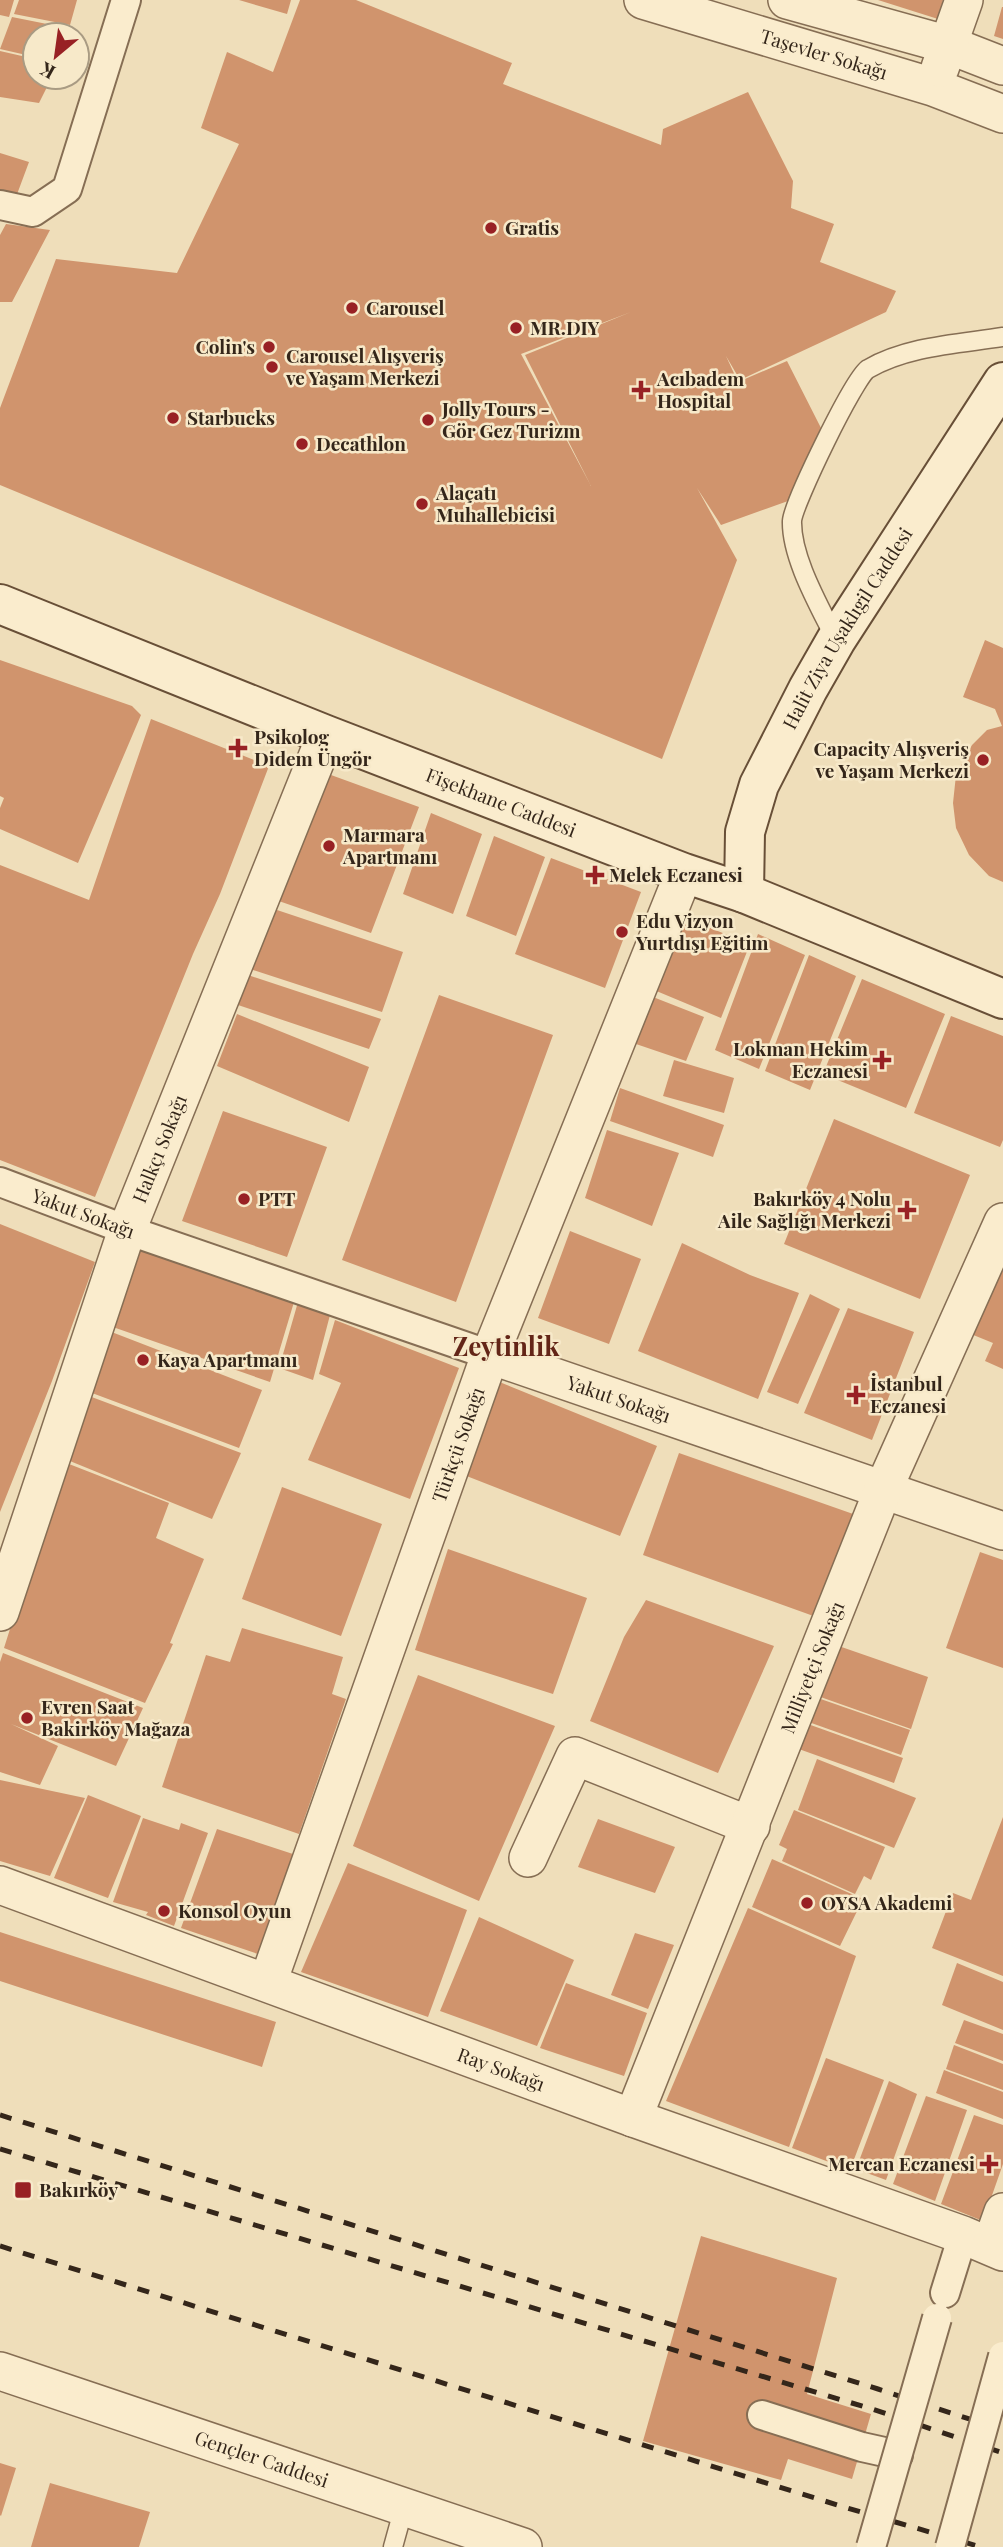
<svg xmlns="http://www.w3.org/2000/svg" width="1003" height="2547" font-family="'Playfair Display',serif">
  <rect width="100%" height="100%" fill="#efdeba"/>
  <path fill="#d0946d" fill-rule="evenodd" d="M 0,0 L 14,0 L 9,17 L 0,15 Z
    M 19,0 L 77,0 L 70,25 L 14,14 Z
    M 239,0 L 291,0 L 287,14 Z
    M 300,0 L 356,0 L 512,63 L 503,84 L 661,145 L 663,129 L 748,92 L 793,181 L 791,208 L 834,224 L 820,262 L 896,291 L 886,312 L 740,380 L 726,356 L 738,382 L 787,361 L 821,428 L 788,501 L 721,525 L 697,488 L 737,560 L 662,759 L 0,485 L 0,408 L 56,259 L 177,273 L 239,144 L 201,128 L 227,52 L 273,72 ZM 631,312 L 525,355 L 591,486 L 521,354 Z
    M 878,0 L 943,0 L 938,19 Z
    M 1002,7 L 1003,7 L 1003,39 L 994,36 Z
    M 12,17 L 72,29 L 69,35 L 35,35 L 35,57 L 0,49 Z
    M 0,51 L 35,59 L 35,77 L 52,77 L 39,103 L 0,97 Z
    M 0,153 L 29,162 L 16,197 L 0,194 Z
    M 6,224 L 50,230 L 12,302 L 0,302 L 0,235 Z
    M 985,640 L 1003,648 L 1003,882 L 989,876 L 969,855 L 956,828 L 953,803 L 956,775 L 972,745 L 987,730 L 1002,726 L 995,709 L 963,697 Z
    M 0,660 L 132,706 L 141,715 L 78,863 L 0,829 L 0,808 L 4,798 L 0,796 Z
    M 151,719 L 269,766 L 220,894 L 193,954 L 95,1197 L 0,1160 L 0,865 L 89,900 Z
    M 320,771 L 419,807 L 371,933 L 273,899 Z
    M 431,813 L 482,834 L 453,914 L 403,894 Z
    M 494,836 L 545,857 L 516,936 L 466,916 Z
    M 551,858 L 641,892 L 605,988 L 515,954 Z
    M 271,908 L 403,952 L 382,1012 L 250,969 Z
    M 683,917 L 750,944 L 721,1018 L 654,990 Z
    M 758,934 L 805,955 L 759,1069 L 715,1050 Z
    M 809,955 L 856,976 L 810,1090 L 765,1071 Z
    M 248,975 L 381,1019 L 369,1049 L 238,1005 Z
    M 862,979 L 945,1014 L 906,1108 L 823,1074 Z
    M 439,995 L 553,1035 L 456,1302 L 342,1260 Z
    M 653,997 L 704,1017 L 686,1061 L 636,1044 Z
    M 237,1014 L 369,1067 L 349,1122 L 217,1066 Z
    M 951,1016 L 1003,1036 L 1003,1140 L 1000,1147 L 914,1113 Z
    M 674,1060 L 734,1078 L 724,1113 L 663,1096 Z
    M 620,1088 L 724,1125 L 713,1157 L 610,1121 Z
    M 223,1111 L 327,1147 L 287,1257 L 182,1221 Z
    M 834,1119 L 970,1175 L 920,1299 L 784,1244 Z
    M 607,1130 L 679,1153 L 652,1226 L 585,1198 Z
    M 0,1224 L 95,1262 L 52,1381 L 0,1512 Z
    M 570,1231 L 641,1259 L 609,1344 L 538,1318 Z
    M 682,1243 L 750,1275 L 799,1293 L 758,1399 L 638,1351 Z
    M 1003,1243 L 1003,1369 L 985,1361 L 993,1343 L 966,1332 Z
    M 133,1248 L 294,1302 L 270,1382 L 110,1326 Z
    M 810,1294 L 840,1309 L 798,1404 L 767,1392 Z
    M 298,1302 L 330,1315 L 313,1380 L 279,1368 Z
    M 848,1308 L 914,1332 L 872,1440 L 804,1413 Z
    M 335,1320 L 459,1368 L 410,1499 L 308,1460 L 341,1383 L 319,1374 Z
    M 109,1331 L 262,1390 L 239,1448 L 92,1393 Z
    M 497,1381 L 657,1446 L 620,1536 L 464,1475 Z
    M 89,1396 L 241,1453 L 212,1519 L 65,1459 Z
    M 679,1453 L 856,1515 L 819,1618 L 643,1555 Z
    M 69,1464 L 169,1503 L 156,1538 L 204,1559 L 170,1643 L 173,1644 L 145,1703 L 4,1648 L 32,1559 Z
    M 282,1487 L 382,1524 L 341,1636 L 242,1599 Z
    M 448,1549 L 587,1598 L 553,1694 L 415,1650 Z
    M 980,1552 L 1003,1560 L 1003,1668 L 946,1648 Z
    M 646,1600 L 774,1646 L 718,1773 L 590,1721 L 624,1637 Z
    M 242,1628 L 343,1657 L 332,1694 L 346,1699 L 299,1834 L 162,1787 L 206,1655 L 230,1662 Z
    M 830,1643 L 928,1677 L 911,1729 L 812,1694 Z
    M 3,1653 L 143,1708 L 116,1766 L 11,1724 L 58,1746 L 40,1785 L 0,1772 L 0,1662 Z
    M 418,1675 L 555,1726 L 479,1901 L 353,1846 Z
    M 812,1696 L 910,1730 L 901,1755 L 803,1720 Z
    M 805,1723 L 903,1758 L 894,1783 L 796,1748 Z
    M 817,1759 L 916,1798 L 894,1848 L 798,1810 Z
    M 0,1780 L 85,1798 L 50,1876 L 0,1861 Z
    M 88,1795 L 141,1816 L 108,1898 L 54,1878 Z
    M 794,1810 L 885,1847 L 871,1880 L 864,1876 L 855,1894 L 782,1861 L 787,1849 L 779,1845 Z
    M 1003,1817 L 1003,1976 L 932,1948 L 953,1893 L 971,1900 Z
    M 143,1818 L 179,1830 L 181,1823 L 208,1833 L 174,1926 L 146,1915 L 148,1912 L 113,1902 Z
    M 598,1819 L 675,1847 L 655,1893 L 578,1867 Z
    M 217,1829 L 296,1855 L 261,1955 L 181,1928 Z
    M 772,1859 L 863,1899 L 840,1946 L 752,1907 Z
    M 348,1863 L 467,1910 L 428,2017 L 301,1972 Z
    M 748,1908 L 856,1956 L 789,2147 L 666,2101 Z
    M 479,1917 L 574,1960 L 537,2046 L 440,2011 Z
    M 0,1932 L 276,2022 L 262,2067 L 0,1981 Z
    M 635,1933 L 674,1945 L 648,2009 L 611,1995 Z
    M 957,1963 L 1003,1982 L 1003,2030 L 942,2005 Z
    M 566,1983 L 647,2013 L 624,2076 L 540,2048 Z
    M 964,2020 L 1003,2034 L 1003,2061 L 955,2043 Z
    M 954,2045 L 1003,2064 L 1003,2090 L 946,2069 Z
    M 826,2058 L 884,2080 L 850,2170 L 792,2148 Z
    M 944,2070 L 1003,2092 L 1003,2119 L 936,2093 Z
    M 889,2081 L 917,2094 L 886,2180 L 856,2169 Z
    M 926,2096 L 967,2110 L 935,2201 L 893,2184 Z
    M 974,2115 L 1003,2125 L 1003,2164 L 983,2221 L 941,2204 Z
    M 701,2236 L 837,2278 L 807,2394 L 871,2414 L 852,2479 L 788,2459 L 781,2480 L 643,2441 Z
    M 0,2463 L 16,2468 L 1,2516 L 0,2515 Z
    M 50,2483 L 150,2512 L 139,2547 L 31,2547 Z"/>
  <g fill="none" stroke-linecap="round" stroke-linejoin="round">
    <defs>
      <path id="service" d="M 836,640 C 820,607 791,558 792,521 C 793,504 855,376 868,369 C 908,346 958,344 1003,337
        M 393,2547 L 404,2507"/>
      <g id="pedestrian">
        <path d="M 0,205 L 33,212 L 67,189 L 126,0"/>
        <path id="s1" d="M 0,1182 L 127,1230 L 490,1355"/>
        <path d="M 945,2293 L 963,2235"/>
        <path d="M 762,2415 L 862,2447 L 898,2455"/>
      </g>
      <g id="minor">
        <path id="s2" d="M 643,0 L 933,87 L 1003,114"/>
        <path d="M 787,0 L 949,45 L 1003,66"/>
        <path d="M 940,68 L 964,0"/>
        <path id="s3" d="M 490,1355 L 1003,1531"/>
        <path id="s4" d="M 0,1612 L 127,1230 L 326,735"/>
        <path d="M 528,1858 L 575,1756 L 751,1826"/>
        <path id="s5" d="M 0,1885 L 633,2118 L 963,2235 L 1003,2252"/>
        <path id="s6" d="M 268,1982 L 490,1355 L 684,873"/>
        <path id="s7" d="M 633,2118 L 883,1490 L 1003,1222"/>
        <path d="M 991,2246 L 1003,2212"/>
        <path id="s8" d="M 0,2371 L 523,2547"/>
      </g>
      <g id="secondary">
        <path id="s9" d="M 0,604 L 326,735 L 684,873 L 744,893 L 1003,999"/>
        <path id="s10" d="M 744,893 L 745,832 L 759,785 L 808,689 L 836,640 L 1003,382"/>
      </g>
    </defs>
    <use href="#service" stroke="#866e54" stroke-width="21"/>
    <use href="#pedestrian" stroke="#866e54" stroke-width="32"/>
    <use href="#minor" stroke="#866e54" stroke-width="40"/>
    <use href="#secondary" stroke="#684f37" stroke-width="42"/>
    <use href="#service" stroke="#faeccd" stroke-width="18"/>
    <use href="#pedestrian" stroke="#faeccd" stroke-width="28"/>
    <use href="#minor" stroke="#faeccd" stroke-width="37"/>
    <use href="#secondary" stroke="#faeccd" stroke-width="38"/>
    <path stroke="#34261a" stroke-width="5" stroke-dasharray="12 12" stroke-linecap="butt" d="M 0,2115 L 878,2389 L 1003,2430
      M 0,2149 L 872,2409 L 1003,2453
      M 0,2246 L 844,2507 L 981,2547"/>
    <defs>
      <path id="pedestrian-bridge" d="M 871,2547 L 937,2318
        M 950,2547 L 1003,2356"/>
    </defs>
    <use href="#pedestrian-bridge" stroke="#866e54" stroke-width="32" stroke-linecap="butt"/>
    <use href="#pedestrian-bridge" stroke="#faeccd" stroke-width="28"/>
  </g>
  <g fill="#982124" stroke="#f7e9c9" stroke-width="2.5">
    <circle cx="491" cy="228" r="7"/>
    <circle cx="352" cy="308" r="7"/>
    <circle cx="516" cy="328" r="7"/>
    <circle cx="269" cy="347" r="7"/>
    <circle cx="272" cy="367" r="7"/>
    <path d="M637.5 379.5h7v7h7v7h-7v7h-7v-7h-7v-7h7z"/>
    <circle cx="173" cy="418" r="7"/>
    <circle cx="428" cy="420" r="7"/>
    <circle cx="302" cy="444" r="7"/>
    <circle cx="422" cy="504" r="7"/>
    <path d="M234.5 737.5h7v7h7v7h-7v7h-7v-7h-7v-7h7z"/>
    <circle cx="983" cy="760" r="7"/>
    <circle cx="329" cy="846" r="7"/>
    <path d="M591.5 864.5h7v7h7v7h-7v7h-7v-7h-7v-7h7z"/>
    <circle cx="622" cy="932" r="7"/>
    <path d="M878.5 1049.5h7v7h7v7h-7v7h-7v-7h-7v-7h7z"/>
    <circle cx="244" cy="1199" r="7"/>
    <path d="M903.5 1199.5h7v7h7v7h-7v7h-7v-7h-7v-7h7z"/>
    <circle cx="143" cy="1360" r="7"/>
    <path d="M852.5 1384.5h7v7h7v7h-7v7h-7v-7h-7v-7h7z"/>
    <circle cx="27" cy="1718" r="7"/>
    <circle cx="807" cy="1903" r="7"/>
    <circle cx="164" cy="1911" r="7"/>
    <path d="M985.5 2153.5h7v7h7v7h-7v7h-7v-7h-7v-7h7z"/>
    <rect x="14" y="2181" width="18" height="18" rx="3.5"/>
  </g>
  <g text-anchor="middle" stroke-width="5" stroke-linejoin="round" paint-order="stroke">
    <g font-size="19" fill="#34261a" stroke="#f7e9c9">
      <text dy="7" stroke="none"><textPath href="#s2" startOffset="189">Taşevler Sokağı</textPath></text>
      <text dy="7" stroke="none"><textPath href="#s10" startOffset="290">Halit Ziya Uşaklıgil Caddesi</textPath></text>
      <text dy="7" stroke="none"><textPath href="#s9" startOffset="539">Fişekhane Caddesi</textPath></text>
      <text dy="7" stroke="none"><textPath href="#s4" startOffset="490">Halkçı Sokağı</textPath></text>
      <text dy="7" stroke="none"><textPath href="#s1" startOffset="89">Yakut Sokağı</textPath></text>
      <text dy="7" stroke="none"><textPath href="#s3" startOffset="136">Yakut Sokağı</textPath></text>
      <text dy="7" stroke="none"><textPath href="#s6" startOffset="570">Türkçü Sokağı</textPath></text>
      <text dy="7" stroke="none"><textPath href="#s7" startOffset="485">Milliyetçi Sokağı</textPath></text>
      <text dy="7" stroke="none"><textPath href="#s5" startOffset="534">Ray Sokağı</textPath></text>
      <text dy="7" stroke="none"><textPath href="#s8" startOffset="276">Gençler Caddesi</textPath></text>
    </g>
    <g font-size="19" font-weight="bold" fill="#34261a" stroke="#f7e9c9" text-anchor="start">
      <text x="505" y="235">Gratis</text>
      <text x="366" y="315">Carousel</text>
      <text x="530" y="335">MR.DIY</text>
      <text x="255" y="354" text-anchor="end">Colin's</text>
      <text x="286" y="363">Carousel Alışveriş<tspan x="286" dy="22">ve Yaşam Merkezi</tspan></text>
      <text x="657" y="386">Acıbadem<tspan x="657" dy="22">Hospital</tspan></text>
      <text x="442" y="416">Jolly Tours -<tspan x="442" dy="22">Gör Gez Turizm</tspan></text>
      <text x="187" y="425">Starbucks</text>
      <text x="316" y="451">Decathlon</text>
      <text x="436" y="500">Alaçatı<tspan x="436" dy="22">Muhallebicisi</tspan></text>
      <text x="254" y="744">Psikolog<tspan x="254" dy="22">Didem Üngör</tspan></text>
      <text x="969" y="756" text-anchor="end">Capacity Alışveriş<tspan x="969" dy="22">ve Yaşam Merkezi</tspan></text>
      <text x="343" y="842">Marmara<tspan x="343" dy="22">Apartmanı</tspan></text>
      <text x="609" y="882">Melek Eczanesi</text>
      <text x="636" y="928">Edu Vizyon<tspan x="636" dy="22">Yurtdışı Eğitim</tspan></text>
      <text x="868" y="1056" text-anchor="end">Lokman Hekim<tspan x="868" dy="22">Eczanesi</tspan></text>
      <text x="258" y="1206">PTT</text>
      <text x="891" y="1206" text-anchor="end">Bakırköy 4 Nolu<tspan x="891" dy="22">Aile Sağlığı Merkezi</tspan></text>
      <text x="157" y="1367">Kaya Apartmanı</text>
      <text x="870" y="1391">İstanbul<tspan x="870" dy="22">Eczanesi</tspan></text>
      <text x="41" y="1714">Evren Saat<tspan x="41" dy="22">Bakirköy Mağaza</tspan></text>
      <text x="821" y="1910">OYSA Akademi</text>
      <text x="178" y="1918">Konsol Oyun</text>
      <text x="975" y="2171" text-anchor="end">Mercan Eczanesi</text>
      <text x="39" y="2197">Bakırköy</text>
    </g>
    <g font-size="26" font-weight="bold" fill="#632517" stroke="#f7e9c9">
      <text x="506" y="1356">Zeytinlik</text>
    </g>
  </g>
  <g transform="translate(56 56) rotate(209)"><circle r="33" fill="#f7e9c9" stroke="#a99b83" stroke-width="2"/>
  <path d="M0-5L12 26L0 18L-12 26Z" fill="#982124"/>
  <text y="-10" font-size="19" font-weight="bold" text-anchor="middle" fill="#34261a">K</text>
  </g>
</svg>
